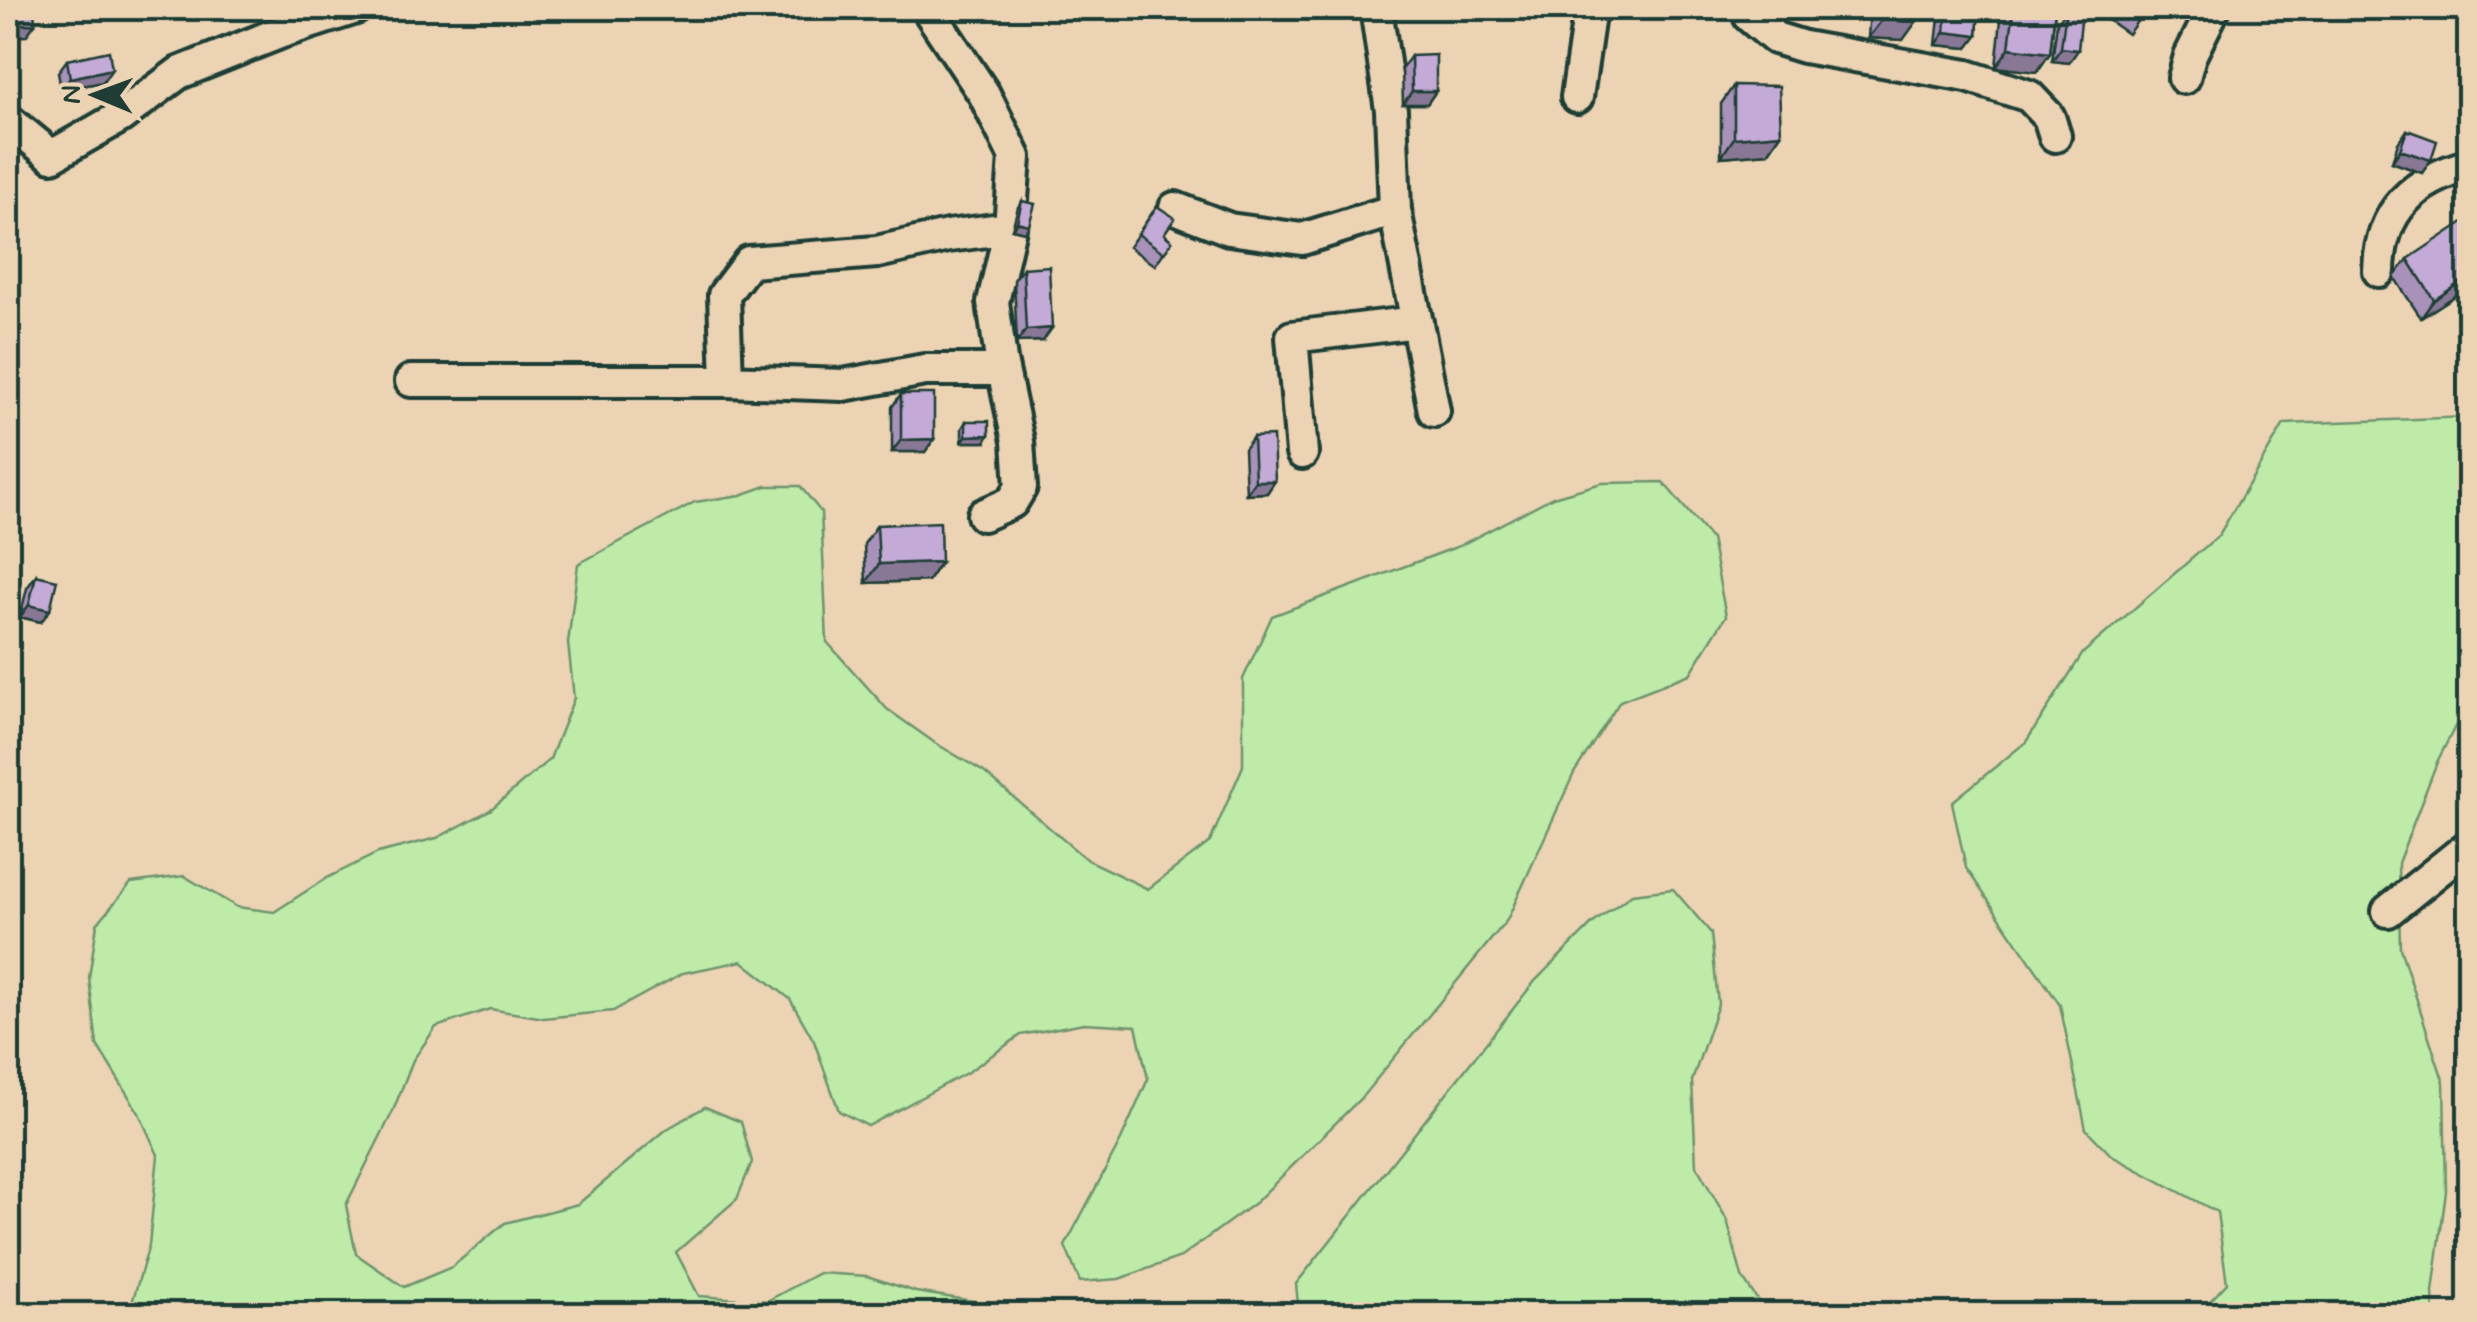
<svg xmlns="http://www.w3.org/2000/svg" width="2477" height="1322" font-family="Mynerve,sans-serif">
  <rect width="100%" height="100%" fill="#ebd3b3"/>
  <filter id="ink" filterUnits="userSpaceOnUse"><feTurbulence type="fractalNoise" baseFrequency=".01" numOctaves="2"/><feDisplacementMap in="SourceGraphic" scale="20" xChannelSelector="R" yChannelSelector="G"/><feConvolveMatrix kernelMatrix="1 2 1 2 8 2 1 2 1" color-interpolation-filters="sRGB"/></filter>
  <g filter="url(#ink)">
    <path fill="#beeba8" stroke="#6e946e" stroke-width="2.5" d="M 2469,417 L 2469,699 L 2437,762 L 2398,863 L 2400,948 L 2444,1083 L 2446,1191 L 2433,1292 L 2434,1314 L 2198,1314 L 2227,1283 L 2217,1212 L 2112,1156 L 2086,1129 L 2060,1005 L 1966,868 L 1952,802 L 2026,742 L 2083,653 L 2219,535 L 2284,424 Z
      M 1663,482 L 1711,539 L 1726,616 L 1690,674 L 1620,701 L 1574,773 L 1507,920 L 1362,1097 L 1256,1202 L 1181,1257 L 1119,1279 L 1080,1282 L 1065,1246 L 1121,1140 L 1148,1079 L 1136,1026 L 1084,1023 L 1021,1035 L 968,1072 L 868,1126 L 839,1111 L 814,1041 L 790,999 L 742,961 L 683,973 L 613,1011 L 544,1018 L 490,1009 L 436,1027 L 413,1060 L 393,1111 L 346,1205 L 356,1254 L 404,1287 L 452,1267 L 505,1223 L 578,1204 L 667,1129 L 705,1107 L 741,1122 L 752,1162 L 737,1199 L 676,1252 L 699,1296 L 767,1301 L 819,1273 L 867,1276 L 916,1292 L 979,1302 L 988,1314 L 131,1314 L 132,1303 L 149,1245 L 158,1155 L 139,1113 L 97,1045 L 89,978 L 97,924 L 131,883 L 184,876 L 237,907 L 274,912 L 325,879 L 378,853 L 437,838 L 490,810 L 550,759 L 574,698 L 568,643 L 578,564 L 695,502 L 741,495 L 766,486 L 800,486 L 821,512 L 827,642 L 887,709 L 935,743 L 984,772 L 1087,860 L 1148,889 L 1210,842 L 1243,766 L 1243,679 L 1272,616 L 1459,546 L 1553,497 L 1602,483 Z
      M 1673,889 L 1711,933 L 1718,1004 L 1692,1081 L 1696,1165 L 1727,1220 L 1742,1277 L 1767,1314 L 1299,1314 L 1296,1284 L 1535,981 L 1592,924 L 1632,894 Z"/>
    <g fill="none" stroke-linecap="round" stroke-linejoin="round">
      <defs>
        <path id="minor" d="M 927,8 L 984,94 L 1015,157 L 1010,228 L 993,302 L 1001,360 L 1018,441 L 1021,487 L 1012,502 L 983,515
          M 1376,8 L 1391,110 L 1395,210 L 1434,411
          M 1752,8 L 1750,17 L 1775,38 L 1804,47 L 1967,76 L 2029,96 L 2049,117 L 2055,136
          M 2184,78 L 2190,56 L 2214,8
          M 1577,97 L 1590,8
          M 8,120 L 52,156 L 120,117 L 179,73 L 279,33 L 356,8
          M 1175,208 L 1229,229 L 1302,239 L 1395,210
          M 2379,271 C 2380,210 2414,180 2470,165
          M 411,381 L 727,381 L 724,295 L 749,262 L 877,252 L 948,236 L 1010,228
          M 727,381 L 843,385 L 925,370 L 1003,370
          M 1302,453 L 1292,337 L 1417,322
          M 2388,911 L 2470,845"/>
      </defs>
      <use href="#minor" stroke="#1f3d34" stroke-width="38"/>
      <use href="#minor" stroke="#ebd3b3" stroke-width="30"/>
    </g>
    <path fill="#a992b9" stroke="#1f3d34" stroke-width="2.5" d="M 1870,8 L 1917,8 L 1903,40 L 1868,38 Z
      M 1940,8 L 1979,8 L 1977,36 L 1968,48 L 1936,45 Z
      M 2004,8 L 2092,8 L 2087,15 L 2082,14 L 2069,63 L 2052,61 L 2057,23 L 2065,12 L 2055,11 L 2050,53 L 2037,72 L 1996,67 L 2002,10 Z
      M 2098,8 L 2147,8 L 2128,34 L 2095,11 Z
      M 1411,56 L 1436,91 L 1427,104 L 1403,104 L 1402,68 Z
      M 67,60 L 103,82 L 61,90 L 58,72 Z
      M 1734,85 L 1781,134 L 1768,153 L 1721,157 L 1721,104 Z
      M 2407,130 L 2431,160 L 2422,173 L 2392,162 L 2398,143 Z
      M 1022,201 L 1025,232 L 1012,229 L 1018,207 Z
      M 1157,206 L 1164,234 L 1172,241 L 1155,265 L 1129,247 Z
      M 2408,259 L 2470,286 L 2421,318 L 2394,277 Z
      M 1023,268 L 1043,341 L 1017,342 L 1014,280 Z
      M 901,394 L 934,439 L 925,452 L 892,452 L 892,407 Z
      M 966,421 L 985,442 L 962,442 L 962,428 Z
      M 1253,437 L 1275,481 L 1267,493 L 1246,494 L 1244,449 Z
      M 877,525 L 941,562 L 928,581 L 866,583 L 864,544 Z
      M 36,575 L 41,622 L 20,617 L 27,588 Z"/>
    <path fill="#897796" stroke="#1f3d34" stroke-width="2.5" d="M 2048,8 L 2092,8 L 2087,15 L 2046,10 Z
      M 1882,20 L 1916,22 L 1903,40 L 1868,38 Z
      M 8,24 L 35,24 L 26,36 L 8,37 Z
      M 1945,32 L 1977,36 L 1968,48 L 1936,45 Z
      M 2009,48 L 2050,53 L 2037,72 L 1996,67 Z
      M 2061,48 L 2078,50 L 2069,63 L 2052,61 Z
      M 112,69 L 103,82 L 61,90 L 70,78 Z
      M 1412,91 L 1436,91 L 1427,104 L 1403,104 Z
      M 1781,134 L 1768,153 L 1721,157 L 1734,138 Z
      M 2400,150 L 2431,160 L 2422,173 L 2392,162 Z
      M 1017,222 L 1029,225 L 1025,232 L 1012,229 Z
      M 2470,276 L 2470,286 L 2421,318 L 2434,300 Z
      M 1052,328 L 1043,341 L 1017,342 L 1026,330 Z
      M 989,435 L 985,442 L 962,442 L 966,436 Z
      M 934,439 L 925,452 L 892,452 L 901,440 Z
      M 1255,481 L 1275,481 L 1267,493 L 1246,494 Z
      M 941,562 L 928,581 L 866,583 L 879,564 Z
      M 29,605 L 50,610 L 41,622 L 20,617 Z"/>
    <path fill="#c4aad7" stroke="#1f3d34" stroke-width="2.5" d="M 8,8 L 34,8 L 35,24 L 8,24 Z
      M 1882,8 L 1917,8 L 1916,22 L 1882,20 Z
      M 1947,8 L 1979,8 L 1977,36 L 1945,32 Z
      M 2014,8 L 2055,8 L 2050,53 L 2009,48 Z
      M 2117,8 L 2147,8 L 2137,21 Z
      M 2066,10 L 2082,12 L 2078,50 L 2061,48 Z
      M 109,51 L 112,69 L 70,78 L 67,60 Z
      M 1436,55 L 1436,91 L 1412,91 L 1411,56 Z
      M 1734,85 L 1779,86 L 1781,134 L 1734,138 Z
      M 2407,130 L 2437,141 L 2431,160 L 2400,150 Z
      M 1022,201 L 1035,204 L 1029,225 L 1017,222 Z
      M 1157,206 L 1175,218 L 1164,234 L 1172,241 L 1164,253 L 1138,234 Z
      M 2468,219 L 2470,221 L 2470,276 L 2434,300 L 2408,259 Z
      M 1049,266 L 1052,328 L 1026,330 L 1023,268 Z
      M 901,394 L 934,394 L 934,439 L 901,440 Z
      M 966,421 L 989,421 L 989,435 L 966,436 Z
      M 1273,436 L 1275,481 L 1255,481 L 1253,437 Z
      M 940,522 L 941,562 L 879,564 L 877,525 Z
      M 36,575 L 57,580 L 50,610 L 29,605 Z"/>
  </g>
  <rect width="2477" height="1322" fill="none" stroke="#ebd3b3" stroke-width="40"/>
  <rect x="20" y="20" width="2437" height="1282" fill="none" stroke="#1f3d34" stroke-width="4" filter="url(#ink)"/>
  <g transform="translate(95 95) rotate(271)" stroke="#ebd3b3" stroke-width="8" paint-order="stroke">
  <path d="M0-8L18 38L0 25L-18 38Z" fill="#1f3d34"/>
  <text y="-15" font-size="28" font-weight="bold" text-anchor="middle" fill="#1f3d34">N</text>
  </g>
</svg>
